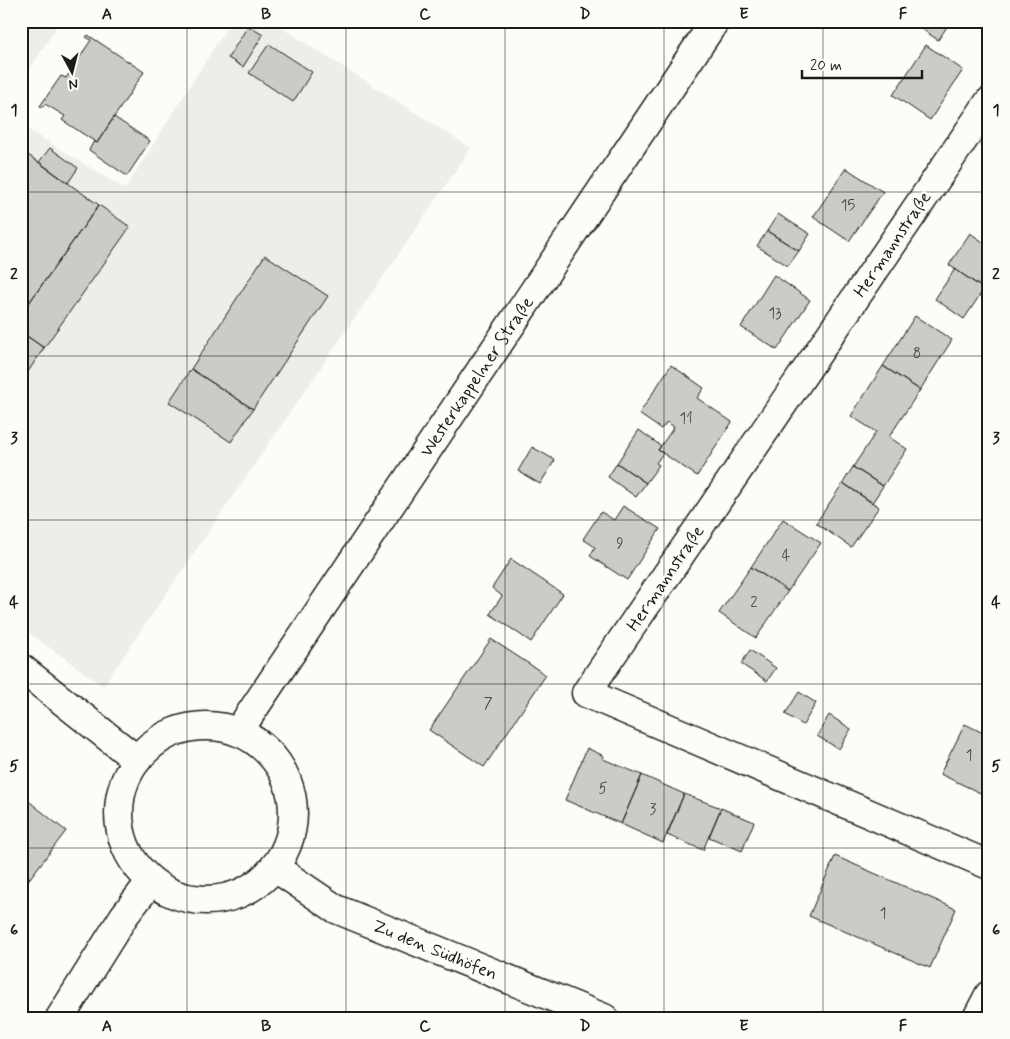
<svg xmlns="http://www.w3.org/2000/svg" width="1010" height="1039" font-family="Mynerve,sans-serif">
  <rect width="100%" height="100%" fill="#fdfcf7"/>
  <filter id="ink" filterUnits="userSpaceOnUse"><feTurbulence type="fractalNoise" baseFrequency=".02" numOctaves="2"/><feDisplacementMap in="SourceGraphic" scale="10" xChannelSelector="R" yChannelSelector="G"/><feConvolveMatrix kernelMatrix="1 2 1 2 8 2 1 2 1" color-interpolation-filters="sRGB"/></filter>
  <g filter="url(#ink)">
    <path fill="#eeede9" d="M 21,21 L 60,21 L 21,84 Z
      M 231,21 L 271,21 L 471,148 L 103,686 L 21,627 L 21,125 L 125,189 Z"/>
    <path fill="#cccbc8" stroke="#1c1c1c" d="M 910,21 L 951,21 L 938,40 Z
      M 248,26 L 263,35 L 243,67 L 228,58 Z
      M 88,35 L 144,72 L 97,143 L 62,120 L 65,116 L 45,104 L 43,107 L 40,106 L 61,76 L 66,78 L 91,40 L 86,37 Z
      M 269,44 L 312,72 L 293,102 L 249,73 Z
      M 926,45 L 963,70 L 930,120 L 893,95 Z
      M 114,117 L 150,141 L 127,176 L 89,150 L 94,141 L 97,143 Z
      M 50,148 L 78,168 L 68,183 L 39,162 Z
      M 21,150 L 99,205 L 21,314 Z
      M 846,168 L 883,192 L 849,241 L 813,217 Z
      M 99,205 L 130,227 L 44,348 L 21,332 L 21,314 Z
      M 778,214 L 810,234 L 799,251 L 767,231 Z
      M 767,231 L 799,251 L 788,266 L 757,246 Z
      M 970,233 L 989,246 L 989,281 L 984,289 L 949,265 Z
      M 265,255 L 328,296 L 253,409 L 191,369 Z
      M 955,269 L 984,289 L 964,319 L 935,299 Z
      M 774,275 L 810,300 L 777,350 L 741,327 Z
      M 915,316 L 952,340 L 920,390 L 883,366 Z
      M 21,332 L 44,348 L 21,382 Z
      M 671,365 L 704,388 L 697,398 L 732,422 L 697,476 L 658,450 L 674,427 L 667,422 L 661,429 L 639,414 Z
      M 883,366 L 920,390 L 889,437 L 907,449 L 883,486 L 853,467 L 876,432 L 851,416 Z
      M 191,369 L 253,409 L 231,442 L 169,402 Z
      M 639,430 L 661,446 L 658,450 L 663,453 L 656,463 L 659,465 L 646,483 L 617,463 Z
      M 532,447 L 555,460 L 540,484 L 518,471 Z
      M 617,463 L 646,483 L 636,497 L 608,477 Z
      M 853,467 L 883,486 L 872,503 L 843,483 Z
      M 843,483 L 879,507 L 851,547 L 816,523 Z
      M 623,506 L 660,529 L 627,580 L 590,556 L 595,547 L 583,539 L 601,512 L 614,520 Z
      M 783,519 L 821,543 L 788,591 L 751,567 Z
      M 511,559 L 563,594 L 531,642 L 490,614 L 502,596 L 492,588 Z
      M 751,567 L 788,591 L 756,638 L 719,613 Z
      M 491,639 L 546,675 L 484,767 L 429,730 Z
      M 750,650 L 776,668 L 767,681 L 741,664 Z
      M 799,692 L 816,703 L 803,725 L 785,714 Z
      M 829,715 L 851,729 L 839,749 L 817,736 Z
      M 965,724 L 989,736 L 989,797 L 940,774 Z
      M 587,748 L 604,756 L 603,759 L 642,775 L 621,824 L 565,800 Z
      M 642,775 L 684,794 L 663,843 L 621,824 Z
      M 684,794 L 721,808 L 703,850 L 667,835 Z
      M 21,795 L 66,831 L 30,878 L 21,871 Z
      M 721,808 L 754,822 L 742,851 L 709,837 Z
      M 835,856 L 956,909 L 930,968 L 809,916 Z
      M 21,871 L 30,878 L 21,889 Z"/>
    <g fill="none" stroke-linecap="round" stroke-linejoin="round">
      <defs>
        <path id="minor" d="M 989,102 L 586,693 L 989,865
          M 977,1018 L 989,995"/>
        <g id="tertiary">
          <path d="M 21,668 L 137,760"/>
          <path id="s1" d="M 274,867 L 336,909 L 604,1018"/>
        </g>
        <g id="secondary">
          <circle cx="206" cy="813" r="87"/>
          <path id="s2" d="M 238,732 L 715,21"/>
          <path d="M 60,1018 L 124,916 L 151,881"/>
        </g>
      </defs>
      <use href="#minor" stroke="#1c1c1c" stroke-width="31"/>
      <use href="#tertiary" stroke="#1c1c1c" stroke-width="31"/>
      <use href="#secondary" stroke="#1c1c1c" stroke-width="31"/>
      <use href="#minor" stroke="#fdfcf7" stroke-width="28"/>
      <use href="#tertiary" stroke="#fdfcf7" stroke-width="28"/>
      <use href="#secondary" stroke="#fdfcf7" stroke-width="28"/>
    </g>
  </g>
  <path fill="none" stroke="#1c1c1c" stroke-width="1" stroke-opacity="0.55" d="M 187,21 L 187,1018M 346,21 L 346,1018M 505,21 L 505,1018M 664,21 L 664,1018M 823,21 L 823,1018M 21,192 L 989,192M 21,356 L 989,356M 21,520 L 989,520M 21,684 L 989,684M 21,848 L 989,848"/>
  <g text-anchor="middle" stroke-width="5" stroke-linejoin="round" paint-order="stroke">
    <g font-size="15" fill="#484847">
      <text x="848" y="210">15</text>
      <text x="775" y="318">13</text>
      <text x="917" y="358">8</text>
      <text x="686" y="423">11</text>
      <text x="620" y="548">9</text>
      <text x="786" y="560">4</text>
      <text x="754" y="607">2</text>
      <text x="488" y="708">7</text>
      <text x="969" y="760">1</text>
      <text x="603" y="793">5</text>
      <text x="653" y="814">3</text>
      <text x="883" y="918">1</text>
    </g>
    <g font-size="18" fill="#1c1c1c" stroke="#fdfcf7">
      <text transform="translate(892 244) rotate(-56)" y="6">Hermannstraße</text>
      <text dy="6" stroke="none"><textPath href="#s2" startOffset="428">Westerkappelner Straße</textPath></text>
      <text transform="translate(665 578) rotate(-56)" y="6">Hermannstraße</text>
      <text dy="6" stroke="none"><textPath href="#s1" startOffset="182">Zu den Südhöfen</textPath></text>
    </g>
  </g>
  <rect width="1010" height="1039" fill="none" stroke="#fdfcf7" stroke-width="55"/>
  <g transform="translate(72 72) rotate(173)" stroke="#fdfcf7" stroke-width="4" paint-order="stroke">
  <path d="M0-4L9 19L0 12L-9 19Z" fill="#1c1c1c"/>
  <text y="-8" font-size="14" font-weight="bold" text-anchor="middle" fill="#1c1c1c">N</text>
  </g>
  <path d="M802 70v8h120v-8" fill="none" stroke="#1c1c1c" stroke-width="2.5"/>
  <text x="810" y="70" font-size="15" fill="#1c1c1c" stroke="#fdfcf7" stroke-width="4" paint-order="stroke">20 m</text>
  <rect x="28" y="28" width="954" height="984" fill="none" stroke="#1c1c1c" stroke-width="2"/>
  <g font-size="16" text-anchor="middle" font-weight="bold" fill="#1c1c1c">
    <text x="107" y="19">A</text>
    <text x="266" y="19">B</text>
    <text x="425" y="19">C</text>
    <text x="585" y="19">D</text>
    <text x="744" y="19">E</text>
    <text x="903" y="19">F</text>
    <text x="14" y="115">1</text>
    <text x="996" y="115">1</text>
    <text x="14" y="279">2</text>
    <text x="996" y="279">2</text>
    <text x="14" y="443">3</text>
    <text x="996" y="443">3</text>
    <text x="14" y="607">4</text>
    <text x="996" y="607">4</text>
    <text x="14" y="771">5</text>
    <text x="996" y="771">5</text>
    <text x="14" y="935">6</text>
    <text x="996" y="935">6</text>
    <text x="107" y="1031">A</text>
    <text x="266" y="1031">B</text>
    <text x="425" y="1031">C</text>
    <text x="585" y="1031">D</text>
    <text x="744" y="1031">E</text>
    <text x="903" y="1031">F</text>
  </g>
</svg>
